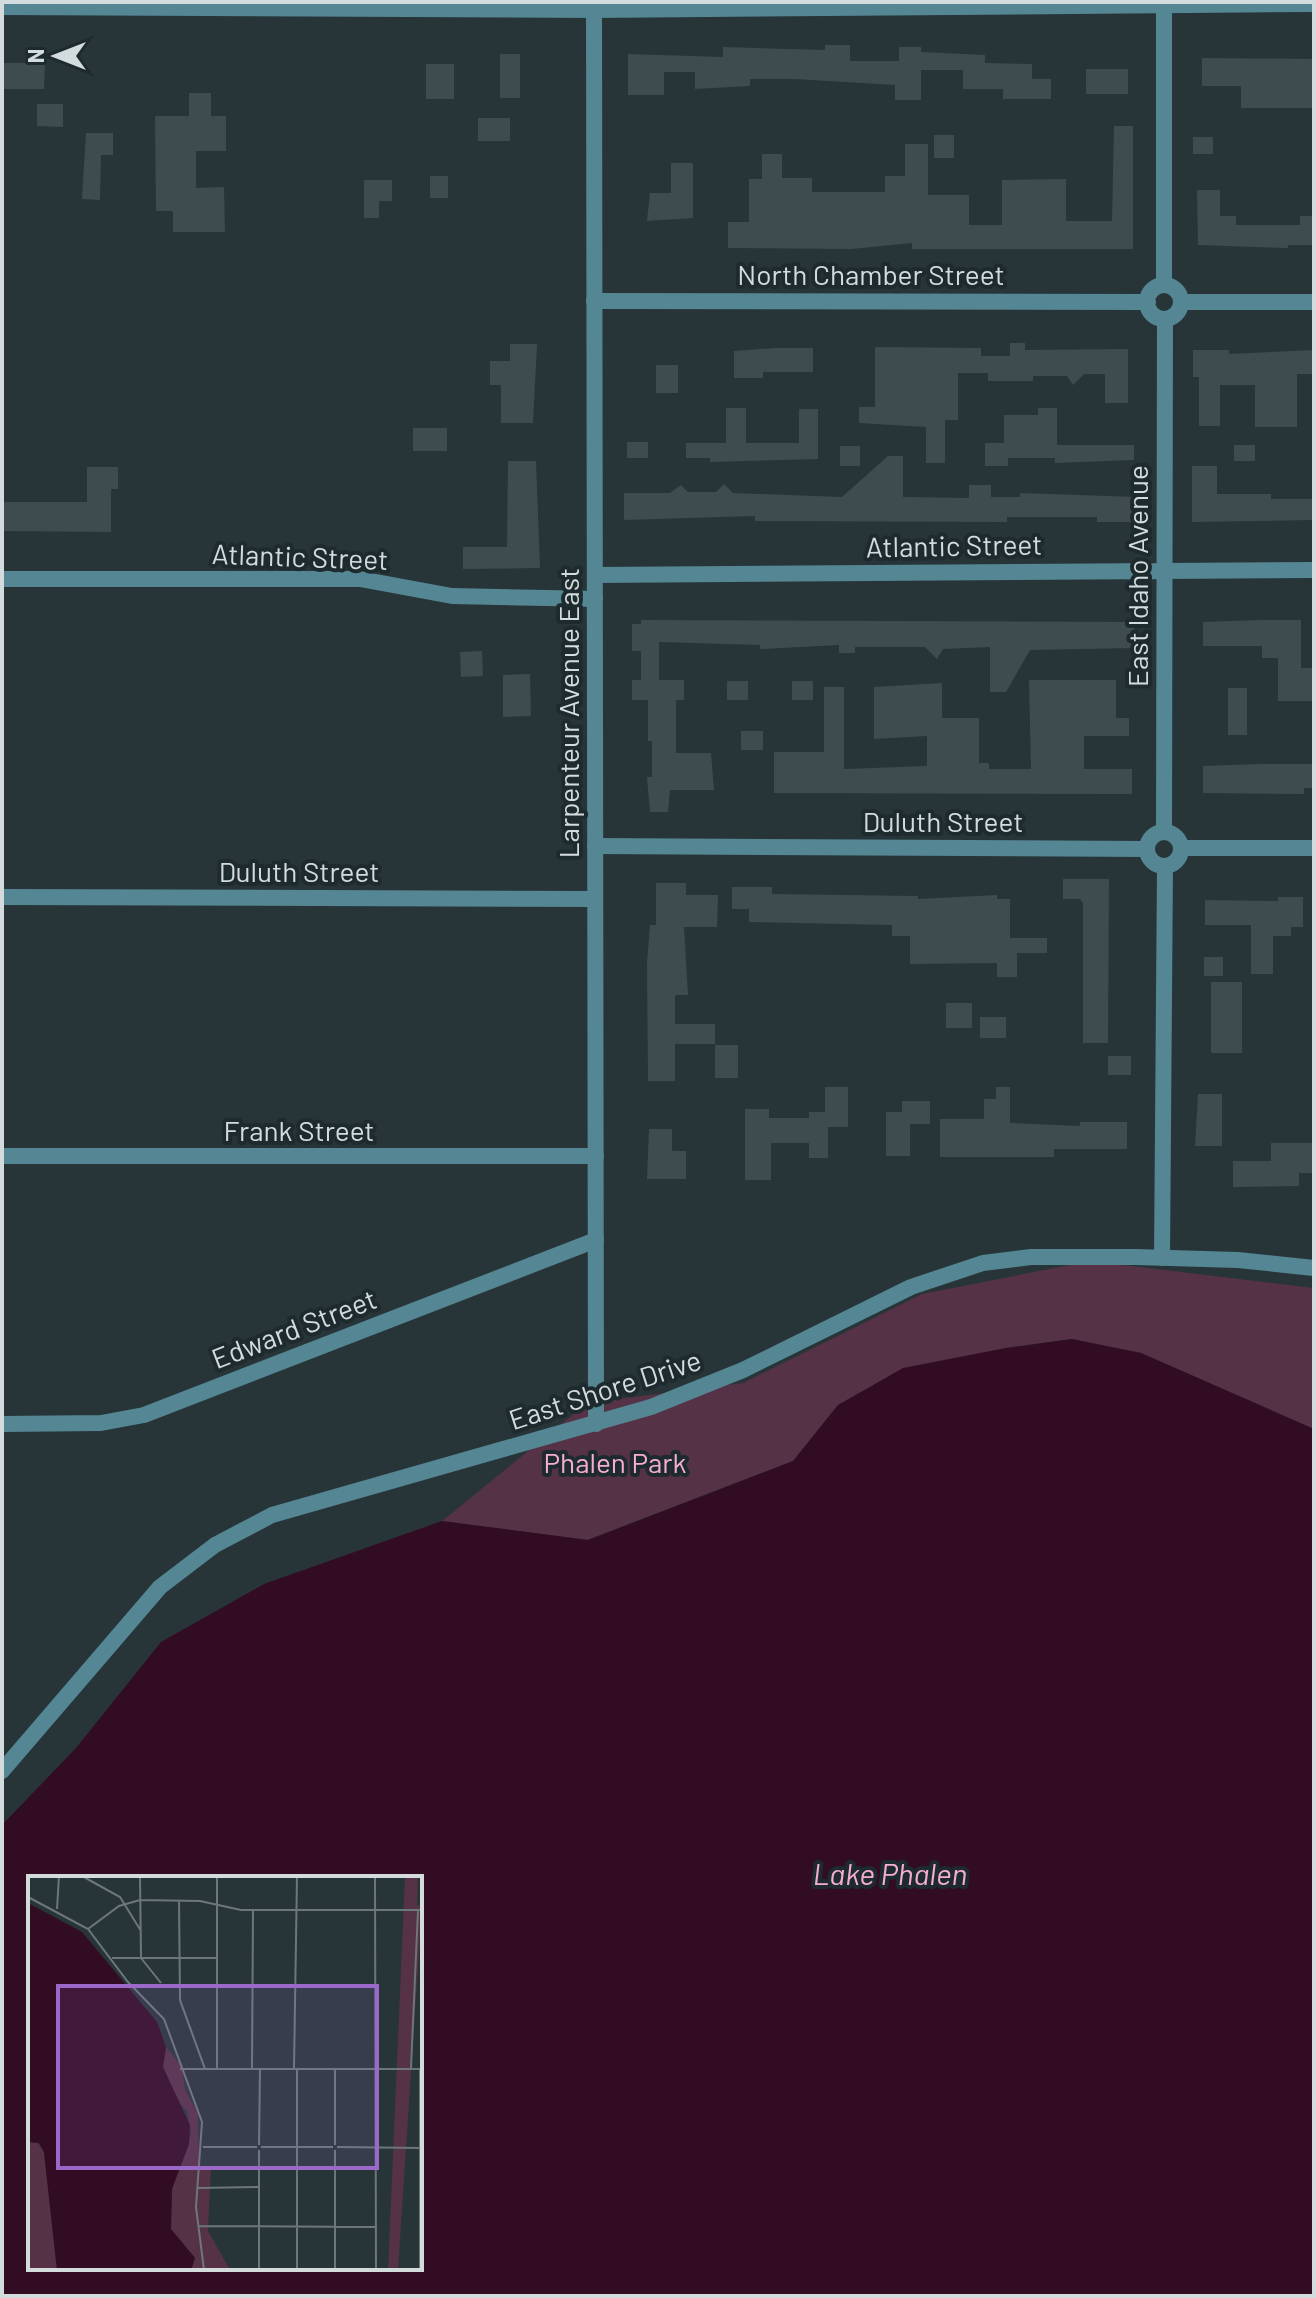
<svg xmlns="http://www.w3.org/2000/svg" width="1316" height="2298" font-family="Barlow,sans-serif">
  <rect width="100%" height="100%" fill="#273538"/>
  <path fill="#553245" d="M 1090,1261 L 1314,1288 L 1314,1429 L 1141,1353 L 1071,1339 L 1006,1348 L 838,1405 L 793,1461 L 587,1540 L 442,1521 L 587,1403 L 743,1383 L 922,1294 Z"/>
  <path fill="#320c23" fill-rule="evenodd" d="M 1072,1339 L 1141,1353 L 1314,1429 L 1314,2296 L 2,2296 L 2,1825 L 76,1748 L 161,1642 L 264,1584 L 442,1521 L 588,1540 L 793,1461 L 838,1405 L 903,1368 L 1006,1348 ZM 30,1878 L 420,1878 L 420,2268 L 30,2268 Z"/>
  <path fill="#3e4c4f" d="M 825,45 L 850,45 L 850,61 L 899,61 L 899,47 L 921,47 L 921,52 L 985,55 L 985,63 L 1032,64 L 1032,79 L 1051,79 L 1051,99 L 1003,99 L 1003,89 L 963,89 L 963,70 L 921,70 L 921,100 L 895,100 L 895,85 L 795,79 L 750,79 L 750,86 L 695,89 L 695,72 L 664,72 L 664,95 L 628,95 L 628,54 L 723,57 L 723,47 L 825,50 Z
    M 500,54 L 520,54 L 520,98 L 500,98 Z
    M 1202,58 L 1314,59 L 1314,108 L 1241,108 L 1241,86 L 1202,86 Z
    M 3,63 L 45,63 L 44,89 L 3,89 Z
    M 426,64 L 454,64 L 454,99 L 426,99 Z
    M 1086,69 L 1128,69 L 1128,94 L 1086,94 Z
    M 189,93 L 211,93 L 211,116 L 226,116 L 226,151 L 196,151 L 196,188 L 224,187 L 225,232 L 173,232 L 173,211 L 156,211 L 155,116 L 189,116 Z
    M 37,104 L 63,104 L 63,127 L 37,126 Z
    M 478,118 L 510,118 L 510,141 L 478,141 Z
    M 1114,126 L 1133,126 L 1133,249 L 912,249 L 912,243 L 851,249 L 728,248 L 728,222 L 749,222 L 749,179 L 762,179 L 762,154 L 782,154 L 782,178 L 812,178 L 812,192 L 885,192 L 885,176 L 905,176 L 905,144 L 928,144 L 928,195 L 969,195 L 969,225 L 1002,225 L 1002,180 L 1066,179 L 1066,221 L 1112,221 Z
    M 86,133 L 113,133 L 113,155 L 101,155 L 100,200 L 82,199 Z
    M 934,135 L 954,135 L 954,158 L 934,158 Z
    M 1193,137 L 1213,137 L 1213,154 L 1193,154 Z
    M 671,163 L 693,163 L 693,218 L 647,221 L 650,193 L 671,193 Z
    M 430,176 L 448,176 L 448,198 L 430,198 Z
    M 364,180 L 392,180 L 392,201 L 379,201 L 379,218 L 364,218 Z
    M 1197,190 L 1220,190 L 1220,216 L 1236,216 L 1236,225 L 1300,225 L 1300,216 L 1314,216 L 1314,245 L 1288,245 L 1288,248 L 1198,245 Z
    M 1010,343 L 1025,343 L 1025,350 L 1128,349 L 1128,403 L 1105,403 L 1105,374 L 1084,374 L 1073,385 L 1067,376 L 1033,376 L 1033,381 L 988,381 L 988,373 L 958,373 L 958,420 L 945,420 L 945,463 L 926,463 L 926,427 L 859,423 L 859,407 L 875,407 L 875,347 L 981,348 L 981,356 L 1010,356 Z
    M 510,344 L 537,344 L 533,423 L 501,423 L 501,385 L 490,385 L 490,361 L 510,361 Z
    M 776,348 L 813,348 L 813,372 L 763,372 L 763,378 L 734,378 L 734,351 Z
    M 1193,350 L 1229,350 L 1229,354 L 1314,350 L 1314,374 L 1297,374 L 1297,427 L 1255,427 L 1255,385 L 1220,385 L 1220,426 L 1199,426 L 1199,377 L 1193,377 Z
    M 656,365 L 678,365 L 678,393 L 656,393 Z
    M 726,408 L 746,408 L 746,443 L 799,443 L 799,409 L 818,409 L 818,459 L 710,462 L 710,458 L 686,458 L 686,443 L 726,443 Z
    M 1038,408 L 1057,408 L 1057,445 L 1134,445 L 1134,460 L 1055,463 L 1055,458 L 1008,458 L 1008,466 L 985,466 L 985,443 L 1004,443 L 1004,415 L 1038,415 Z
    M 413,428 L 447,428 L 447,451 L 413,451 Z
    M 627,442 L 648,442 L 648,458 L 627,458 Z
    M 1234,445 L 1255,445 L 1255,461 L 1234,461 Z
    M 840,446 L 860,446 L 860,466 L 840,466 Z
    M 888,456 L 903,456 L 903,497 L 969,498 L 969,485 L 991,485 L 991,497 L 1020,497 L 1020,493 L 1135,497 L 1135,522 L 1097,522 L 1097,517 L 1007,517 L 1007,522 L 755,521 L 755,516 L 624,520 L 624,493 L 670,493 L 681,485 L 688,492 L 716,492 L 724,484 L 733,493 L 842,497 Z
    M 508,461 L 536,461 L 540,568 L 463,569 L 463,547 L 507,547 Z
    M 1192,466 L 1217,466 L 1217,494 L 1271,494 L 1271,499 L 1314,499 L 1314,520 L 1192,522 Z
    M 87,467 L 118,467 L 118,489 L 111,489 L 111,532 L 2,531 L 2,502 L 87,502 Z
    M 641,620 L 1134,622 L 1134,648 L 1030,650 L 1006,692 L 990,692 L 990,647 L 943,649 L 937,659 L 925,647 L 855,647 L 855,653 L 839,653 L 839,645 L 760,649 L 760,645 L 659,642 L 659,680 L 684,680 L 684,700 L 676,700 L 676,753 L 711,753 L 714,790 L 670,790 L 668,812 L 650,812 L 647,777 L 652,777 L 652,741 L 648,741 L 648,700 L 632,700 L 632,680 L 641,680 L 641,651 L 632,651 L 632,624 L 641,624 Z
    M 1262,620 L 1301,620 L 1301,668 L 1314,668 L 1314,701 L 1278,701 L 1278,658 L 1262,658 L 1262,646 L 1203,646 L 1203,622 Z
    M 482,651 L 483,676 L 461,677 L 460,652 Z
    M 530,674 L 531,716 L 503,717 L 503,675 Z
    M 1029,680 L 1116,680 L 1116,718 L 1129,718 L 1129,736 L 1084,736 L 1084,769 L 1132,769 L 1132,794 L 774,793 L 774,752 L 824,752 L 824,687 L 844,687 L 844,769 L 927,766 L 927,736 L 874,739 L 874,687 L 942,683 L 942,718 L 979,718 L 979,763 L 989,763 L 989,769 L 1031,769 Z
    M 727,681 L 748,681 L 748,700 L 727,700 Z
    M 792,681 L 813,681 L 813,700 L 792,700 Z
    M 1228,688 L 1247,688 L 1247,735 L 1228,735 Z
    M 741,731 L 763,731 L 763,750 L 741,750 Z
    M 1263,764 L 1314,764 L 1314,788 L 1304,788 L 1304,794 L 1203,793 L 1203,766 Z
    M 1063,879 L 1109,879 L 1108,1043 L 1083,1043 L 1083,903 L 1080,899 L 1063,899 Z
    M 656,883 L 686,883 L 686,895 L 718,895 L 717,927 L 684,927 L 688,995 L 675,995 L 675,1024 L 715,1024 L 715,1044 L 675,1044 L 675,1081 L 648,1081 L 647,963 L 650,925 L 656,925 Z
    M 732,887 L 772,887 L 772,894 L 918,896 L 918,899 L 997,895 L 997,899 L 1010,899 L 1010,938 L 1047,938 L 1047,953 L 1017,953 L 1017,977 L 997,977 L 997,963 L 910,964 L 910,936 L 892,936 L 892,925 L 749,922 L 749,909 L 732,909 Z
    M 1278,897 L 1303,897 L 1303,927 L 1291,927 L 1291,936 L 1273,936 L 1273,974 L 1251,974 L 1251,925 L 1205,925 L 1205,900 L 1278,901 Z
    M 1204,957 L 1223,957 L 1223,976 L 1204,976 Z
    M 1211,982 L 1242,982 L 1242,1053 L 1211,1053 Z
    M 946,1003 L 972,1003 L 972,1028 L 946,1028 Z
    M 980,1017 L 1006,1017 L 1006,1038 L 980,1038 Z
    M 715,1045 L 738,1045 L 738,1078 L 715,1078 Z
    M 1108,1056 L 1131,1056 L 1131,1075 L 1108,1075 Z
    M 825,1087 L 848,1087 L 848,1127 L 828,1127 L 828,1158 L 809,1158 L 809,1143 L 771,1143 L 771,1180 L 745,1180 L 745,1109 L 769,1109 L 769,1118 L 809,1118 L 809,1112 L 825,1112 Z
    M 996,1087 L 1010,1087 L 1010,1123 L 1080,1126 L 1080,1122 L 1127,1122 L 1127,1149 L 1054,1149 L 1054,1157 L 940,1157 L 940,1119 L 984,1119 L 984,1099 L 996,1099 Z
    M 1198,1094 L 1222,1094 L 1222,1146 L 1195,1146 Z
    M 902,1101 L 930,1101 L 930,1124 L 910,1124 L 910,1156 L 886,1156 L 886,1112 L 902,1112 Z
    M 649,1129 L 672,1129 L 672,1151 L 686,1151 L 686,1179 L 647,1179 Z
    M 1271,1143 L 1314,1143 L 1314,1173 L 1299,1173 L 1299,1186 L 1233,1187 L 1233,1161 L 1271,1161 Z"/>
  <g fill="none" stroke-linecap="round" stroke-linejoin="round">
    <path stroke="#548693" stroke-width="16" d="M 1164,2 L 1164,285
      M1147 302a17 17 0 1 1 34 0a17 17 0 1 1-34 0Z
      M 594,301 L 1148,302
      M 1181,302 L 1314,302
      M 595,575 L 1314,570
      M 2,579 L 360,579 L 452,596 L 595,599
      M 1164,832 L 1165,319
      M1147 849a17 17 0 1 1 34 0a17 17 0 1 1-34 0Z
      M 595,846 L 1147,849
      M 1181,848 L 1314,848
      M 2,897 L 595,899
      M 2,1156 L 596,1156
      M 1162,1258 L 1165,866
      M 2,1424 L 101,1423 L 144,1415 L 596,1240"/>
    <path stroke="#548693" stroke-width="16" d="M 594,2 L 596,1424
      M 2,7 L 594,10 L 1314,4
      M 2,1771 L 160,1587 L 215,1545 L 272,1515 L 651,1407 L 743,1370 L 911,1287 L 983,1263 L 1031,1257 L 1136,1257 L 1238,1260 L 1314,1268"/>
  </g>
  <g text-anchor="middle" stroke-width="8" stroke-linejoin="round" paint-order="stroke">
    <g font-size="28" fill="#d3dbdd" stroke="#1e2b2e">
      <text x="871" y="285">North Chamber Street</text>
      <text transform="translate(954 546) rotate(-1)" y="10">Atlantic Street</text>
      <text transform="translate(300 557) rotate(2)" y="10">Atlantic Street</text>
      <text transform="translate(1138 576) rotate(-90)" y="10">East Idaho Avenue</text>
      <text transform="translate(569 713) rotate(-90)" y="10">Larpenteur Avenue East</text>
      <text x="943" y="832">Duluth Street</text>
      <text x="299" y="882">Duluth Street</text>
      <text x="299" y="1141">Frank Street</text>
      <text transform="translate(294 1329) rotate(-21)" y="10">Edward Street</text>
      <text transform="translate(605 1390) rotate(-18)" y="10">East Shore Drive</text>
    </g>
    <g font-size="28" fill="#f7add3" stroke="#1e2b2e">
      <text x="615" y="1473">Phalen Park</text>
    </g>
    <g font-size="30" font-style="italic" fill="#f7add3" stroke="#1e2b2e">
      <text x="890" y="1885">Lake Phalen</text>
    </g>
  </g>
  <g transform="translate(28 1876)">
    <rect width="394" height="394" fill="#273538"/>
    <path d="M 377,0 L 390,0 L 389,29 L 394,30 L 370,394 L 360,394 ZM 138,171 L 154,191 L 157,213 L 170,238 L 171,292 L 183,292 L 180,355 L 201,392 L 163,394 L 167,382 L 142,353 L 144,313 L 163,258 L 159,235 L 146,220 L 135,191 ZM 0,266 L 10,267 L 16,276 L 29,394 L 0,394 Z" fill="#553245"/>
    <path d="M 0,27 L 54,56 L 129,146 L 138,171 L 135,191 L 162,249 L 161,268 L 144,313 L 143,353 L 167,382 L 163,394 L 29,394 L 16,276 L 11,267 L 0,266 Z" fill="#320c23"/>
    <path fill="none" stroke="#6c777a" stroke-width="2" d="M 54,0 L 92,21 L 113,55M 112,0 L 113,82 L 133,107M 347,0 L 348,394M 0,21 L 60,53 L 100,106 L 136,143 L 174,246 L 168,331 L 176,394M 151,24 L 152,124 L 177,193M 29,33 L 31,0M 60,53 L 91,30 L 112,24 L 172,25 L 213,34 L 394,34M 84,82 L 189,82M 224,192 L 225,34M 266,192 L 269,0M 383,192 L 390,34M 152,193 L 394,193M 189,193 L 189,0M 231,269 L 232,192M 307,269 L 307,192M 175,271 L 229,271M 233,271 L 305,271M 309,271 L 394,272M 170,312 L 231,311M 170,350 L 348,351M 231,394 L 231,274M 269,394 L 269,192M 307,394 L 307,274M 392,394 L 392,193"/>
    <path fill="#9a69ca" fill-opacity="0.15" stroke="#9a69ca" stroke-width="4" d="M 30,110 L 349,110 L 349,292 L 30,292 Z"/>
    <rect width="394" height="394" fill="none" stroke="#d3dbdd" stroke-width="4"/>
  </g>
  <rect width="1316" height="2298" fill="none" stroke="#d3dbdd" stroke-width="8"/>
  <g transform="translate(56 56) rotate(270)" stroke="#1e2b2e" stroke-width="6" paint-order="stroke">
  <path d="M0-6L14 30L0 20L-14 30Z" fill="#d3dbdd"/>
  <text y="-12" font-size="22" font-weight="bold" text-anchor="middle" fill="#d3dbdd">N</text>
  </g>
</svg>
